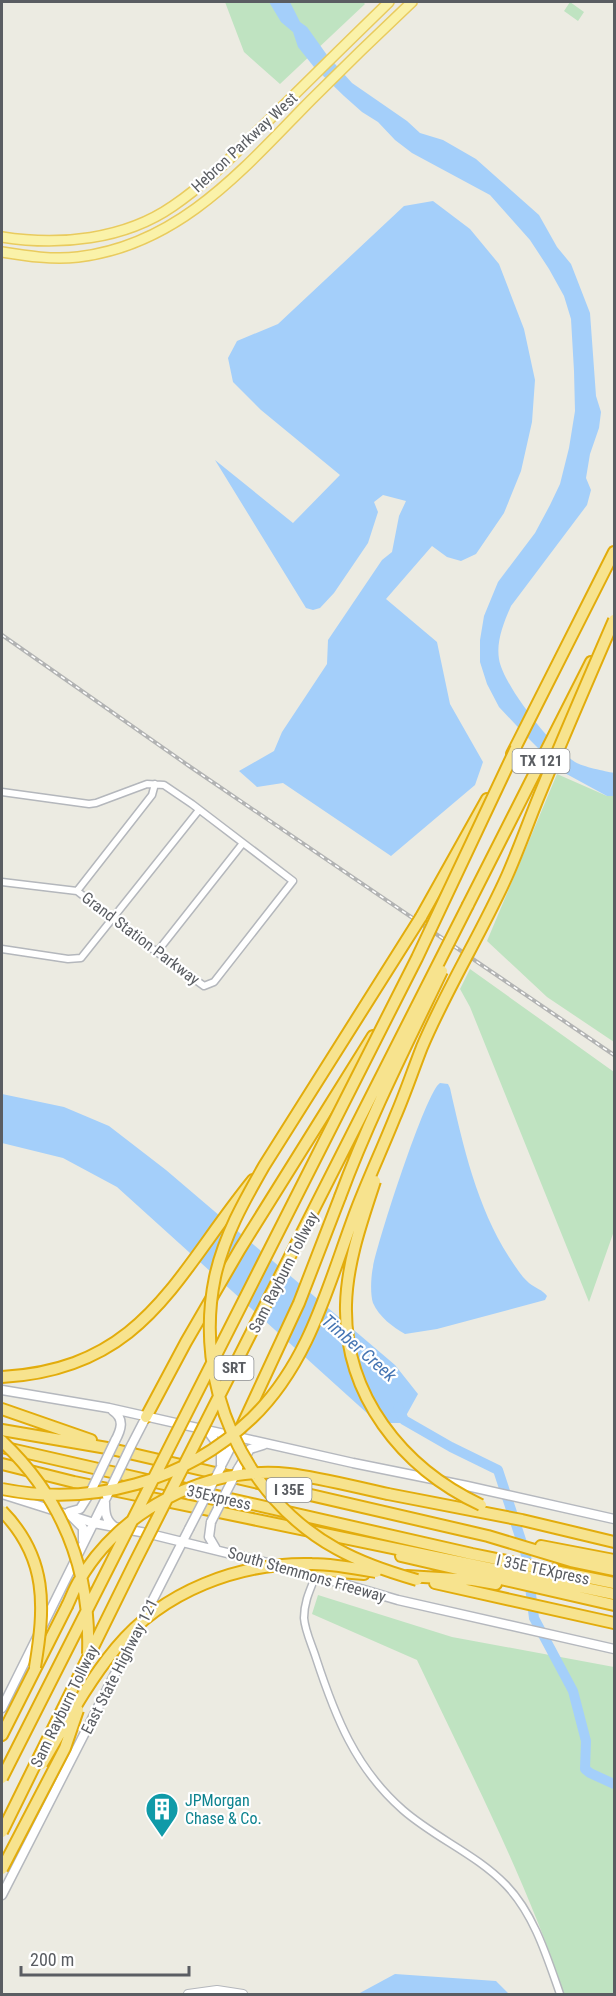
<svg xmlns="http://www.w3.org/2000/svg" width="616" height="1996" font-family="'Roboto Condensed',sans-serif">
  <rect width="100%" height="100%" fill="#ecebe2"/>
  <path fill="#bfe3c1" d="M 225,2 L 363,2 L 365,4 L 280,84 L 244,52 Z
    M 570,2 L 584,12 L 578,21 L 564,11 Z
    M 557,774 L 607,796 L 614,796 L 614,1042 L 547,997 L 487,941 Z
    M 470,969 L 614,1072 L 614,1231 L 589,1302 L 470,1007 L 460,989 Z
    M 318,1595 L 452,1637 L 614,1667 L 614,1994 L 564,1994 C 526,1879 469,1770 417,1660 L 312,1614 Z"/>
  <path fill="#a4cffa" d="M 269,2 L 290,2 L 300,22 L 307,27 L 327,55 L 352,83 L 407,121 L 420,133 L 443,140 L 476,159 L 539,215 L 557,247 L 571,264 L 590,313 L 596,396 L 601,412 L 599,428 L 590,454 L 586,478 L 591,490 L 587,505 L 511,606 C 504,622 496,641 499,659 C 503,685 552,747 575,762 C 583,767 605,771 614,773 L 614,796 L 607,796 L 561,771 L 531,741 L 499,707 L 487,684 L 480,662 L 480,640 L 484,616 L 498,582 L 535,533 L 550,505 L 560,484 L 569,448 L 575,411 L 574,371 L 571,319 L 564,296 L 549,269 L 530,240 L 490,195 L 412,153 L 395,140 L 378,122 L 362,112 L 344,96 L 314,67 L 298,47 L 293,32 L 281,22 Z
    M 433,201 L 470,229 L 499,264 L 524,329 L 535,380 L 532,422 L 521,471 L 504,513 L 476,554 L 461,561 L 447,557 L 432,546 L 386,599 L 437,642 L 450,704 L 483,762 L 475,785 L 391,856 L 283,783 L 257,787 L 239,771 L 274,751 L 282,732 L 327,664 L 328,640 L 382,560 L 392,552 L 399,516 L 406,501 L 383,495 L 374,502 L 378,512 L 368,543 L 334,593 L 320,608 L 313,610 L 306,608 L 215,460 L 293,523 L 340,475 L 261,410 L 233,382 L 228,358 L 237,341 L 278,324 L 404,206 Z
    M 440,1083 L 448,1084 L 450,1088 C 463,1146 477,1207 509,1257 C 515,1266 521,1276 529,1283 C 535,1288 543,1290 547,1296 L 545,1300 L 437,1329 L 405,1334 C 393,1327 379,1317 373,1303 C 370,1294 371,1276 373,1267 C 377,1243 426,1091 440,1083 Z
    M 2,1094 L 64,1107 L 109,1126 L 166,1170 L 395,1365 L 418,1394 L 402,1423 L 378,1423 L 117,1187 L 63,1158 L 2,1143 Z
    M 395,1974 L 496,1981 L 509,1994 L 358,1994 Z"/>
  <g fill="none" stroke-linecap="round" stroke-linejoin="round">
    <path stroke="#a4cffa" stroke-width="10" d="M 398,1407 L 404,1420 L 451,1447 L 498,1470 L 526,1555 L 534,1618 L 573,1691 L 586,1741 L 585,1769 L 590,1773 L 614,1784"/>
    <defs>
      <path id="minor" d="M 2,792 L 89,804 L 96,803 L 147,784 L 164,785 L 192,804 L 293,881 L 214,982 L 204,986 L 143,942 L 77,891 L 2,882
        M 77,891 L 152,795 L 155,784
        M 2,949 L 68,959 L 81,958 L 199,810
        M 157,952 L 243,843
        M 316,1575 C 310,1590 304,1602 304,1618 C 305,1631 312,1645 316,1658 C 335,1716 355,1768 403,1810 C 435,1838 476,1854 506,1885 C 534,1914 547,1957 560,1994"/>
      <path id="tertiary" d="M 188,1994 L 217,1990 L 243,1994"/>
      <path id="secondary" d="M 2,1390 L 109,1408 L 353,1463 L 467,1486 L 614,1519
        M 113,1411 C 125,1419 121,1430 115,1441
        M 207,1430 L 221,1449 L 221,1467
        M 131,1446 L 146,1417
        M 222,1464 L 236,1437
        M 238,1469 L 250,1449 L 263,1445
        M 2,1494 L 94,1523 L 146,1533 L 276,1565
        M 105,1503 C 105,1513 106,1521 115,1527
        M 69,1512 L 80,1509 L 90,1493
        M 71,1516 L 83,1528 L 83,1540
        M 211,1522 L 209,1537 L 216,1549
        M 306,1573 L 398,1600 L 614,1649
        M 2,1708 L 107,1496
        M 2,1895 L 189,1529"/>
      <path id="primary" d="M 2,237 C 59,246 124,240 173,206 C 210,181 240,148 272,117 C 311,78 350,40 389,2
        M 2,252 C 27,256 53,260 78,257 C 180,245 244,168 311,100 C 344,67 378,34 412,2"/>
      <path id="motorway" d="M 512,754 L 614,552
        M 468,905 L 591,662
        M 421,917 L 487,799
        M 2,1377 C 144,1369 175,1276 253,1180
        M 2,1409 L 91,1440
        M 146,1417 L 186,1342 L 240,1249 L 373,1036
        M 241,1428 L 299,1303 L 340,1197
        M 2,1430 L 107,1448 L 488,1536 L 571,1561 L 614,1570
        M 6,1448 L 472,1554 L 614,1583
        M 2,1464 L 74,1482 L 614,1594
        M 388,1494 L 522,1520 L 614,1542
        M 541,1546 L 614,1560
        M 401,1556 L 614,1605
        M 293,1568 L 364,1574
        M 407,1576 L 473,1580 L 496,1584
        M 435,1583 L 614,1623
        M 2,1735 L 67,1606"/>
    </defs>
    <use href="#minor" stroke="#b4b7bc" stroke-width="9"/>
    <use href="#tertiary" stroke="#b4b7bc" stroke-width="10"/>
    <use href="#secondary" stroke="#b5b8be" stroke-width="11"/>
    <use href="#primary" stroke="#e9cb5e" stroke-width="12"/>
    <use href="#motorway" stroke="#e2ac0c" stroke-width="14"/>
    <use href="#minor" stroke="#fff" stroke-width="6"/>
    <use href="#tertiary" stroke="#fff" stroke-width="8"/>
    <use href="#secondary" stroke="#fff" stroke-width="8"/>
    <use href="#primary" stroke="#faf2a9" stroke-width="9"/>
    <use href="#motorway" stroke="#f7e38e" stroke-width="10"/>
    <defs>
      <path id="rail" d="M 2,635 L 189,766 L 614,1055"/>
    </defs>
    <use href="#rail" stroke="#b2b3b3" stroke-width="4"/>
    <use href="#rail" stroke="#fff" stroke-width="1.5" stroke-dasharray="4.5" stroke-linecap="butt"/>
    <defs>
      <path id="secondary-bridge" d="M 90,1493 L 115,1441
        M 107,1496 L 131,1446
        M 211,1522 L 238,1469
        M 189,1529 L 221,1467"/>
      <path id="motorway-bridge" d="M 375,1181 C 362,1221 347,1262 346,1305 C 344,1395 402,1468 481,1505
        M 340,1197 C 369,1119 406,1046 442,971
        M 2,1441 C 62,1498 91,1570 88,1654
        M 2,1489 C 92,1507 185,1482 252,1418 C 311,1361 329,1281 357,1208 C 369,1177 383,1147 395,1117 C 405,1094 413,1070 422,1047 C 447,988 481,934 507,876 C 518,851 527,826 537,801 C 562,740 588,680 614,620
        M 2,1511 C 48,1558 45,1607 35,1667
        M 417,1580 C 389,1572 362,1563 337,1549 C 242,1497 193,1382 215,1277 C 224,1236 244,1201 264,1166 L 421,917
        M 67,1606 C 71,1598 74,1589 79,1581 C 120,1510 207,1465 289,1474 C 322,1478 355,1487 388,1494
        M 42,1764 C 65,1725 87,1683 116,1648 C 163,1591 239,1562 312,1564 C 333,1564 354,1568 376,1572
        M 2,1778 L 417,958 L 516,748
        M 2,1832 L 134,1564 L 468,905
        M 2,1869 L 65,1748 L 78,1710"/>
    </defs>
    <use href="#secondary-bridge" stroke="#b5b8be" stroke-width="11" stroke-linecap="butt"/>
    <use href="#motorway-bridge" stroke="#e2ac0c" stroke-width="14" stroke-linecap="butt"/>
    <use href="#secondary-bridge" stroke="#fff" stroke-width="8"/>
    <use href="#motorway-bridge" stroke="#f7e38e" stroke-width="10"/>
  </g>
  <defs>
    <symbol id="building-pin" viewBox="-11 -11 22 30"><path d="M0 17L-7.5 6A9.5 9.5 0 1 1 7.5 6Z" fill="#0f9aa8" stroke="#fff"/><path d="M-4-6H4V6H1V3H-1V6H-4ZM-2.5-4.3h1.7v1.8h-1.7ZM.8-4.3h1.7v1.8H.8ZM-2.5-1h1.7V.8h-1.7ZM.8-1h1.7V.8H.8Z" fill="#fff"/></symbol>
  </defs>
  <g fill-rule="evenodd">
    <use href="#building-pin" x="143" y="1790" width="38" height="52"/>
  </g>
  <g text-anchor="middle" stroke-width="4.5" stroke-linejoin="round" paint-order="stroke">
    <g fill="#fff" stroke="#8c8e91" stroke-width="1.5">
      <rect x="512.5" y="749" width="57" height="24" rx="4.5"/>
      <rect x="214.5" y="1356" width="39" height="24" rx="4.5"/>
      <rect x="266.5" y="1478" width="45" height="24" rx="4.5"/>
    </g>
    <g font-size="15" font-weight="bold" fill="#5a5d62">
      <text x="541" y="766">TX 121</text>
      <text x="234" y="1373">SRT</text>
      <text x="289" y="1495">I 35E</text>
    </g>
    <g font-size="16" fill="#5a5d62" stroke="#fff">
      <text transform="translate(244 142) rotate(-43)" y="6">Hebron Parkway West</text>
      <text transform="translate(141 938) rotate(37)" y="6">Grand Station Parkway</text>
      <text transform="translate(283 1272) rotate(-63)" y="6">Sam Rayburn Tollway</text>
      <text transform="translate(219 1497) rotate(13)" y="6">35Express</text>
      <text transform="translate(543 1569) rotate(12)" y="6">I 35E TEXpress</text>
      <text transform="translate(307 1574) rotate(16)" y="6">South Stemmons Freeway</text>
      <text transform="translate(119 1666) rotate(-63)" y="6">East State Highway 121</text>
      <text transform="translate(64 1706) rotate(-64)" y="6">Sam Rayburn Tollway</text>
    </g>
    <g font-size="16" fill="#0d838f" stroke="#fff" text-anchor="start">
      <text x="185" y="1806">JPMorgan<tspan x="185" dy="18">Chase &amp; Co.</tspan></text>
    </g>
    <g font-size="18" font-style="italic" fill="#4575b3" stroke="#fff">
      <text transform="translate(359 1348) rotate(41)" y="6">Timber Creek</text>
    </g>
  </g>
  <rect width="616" height="1996" fill="none" stroke="#5a5d62" stroke-width="6"/>
  <path d="M21 1966v9h168v-9" fill="none" stroke="#5a5d62" stroke-width="3"/>
  <text x="30" y="1966" font-size="18" fill="#5a5d62" stroke="#ffffff" stroke-width="4.5" paint-order="stroke">200 m</text>
</svg>
